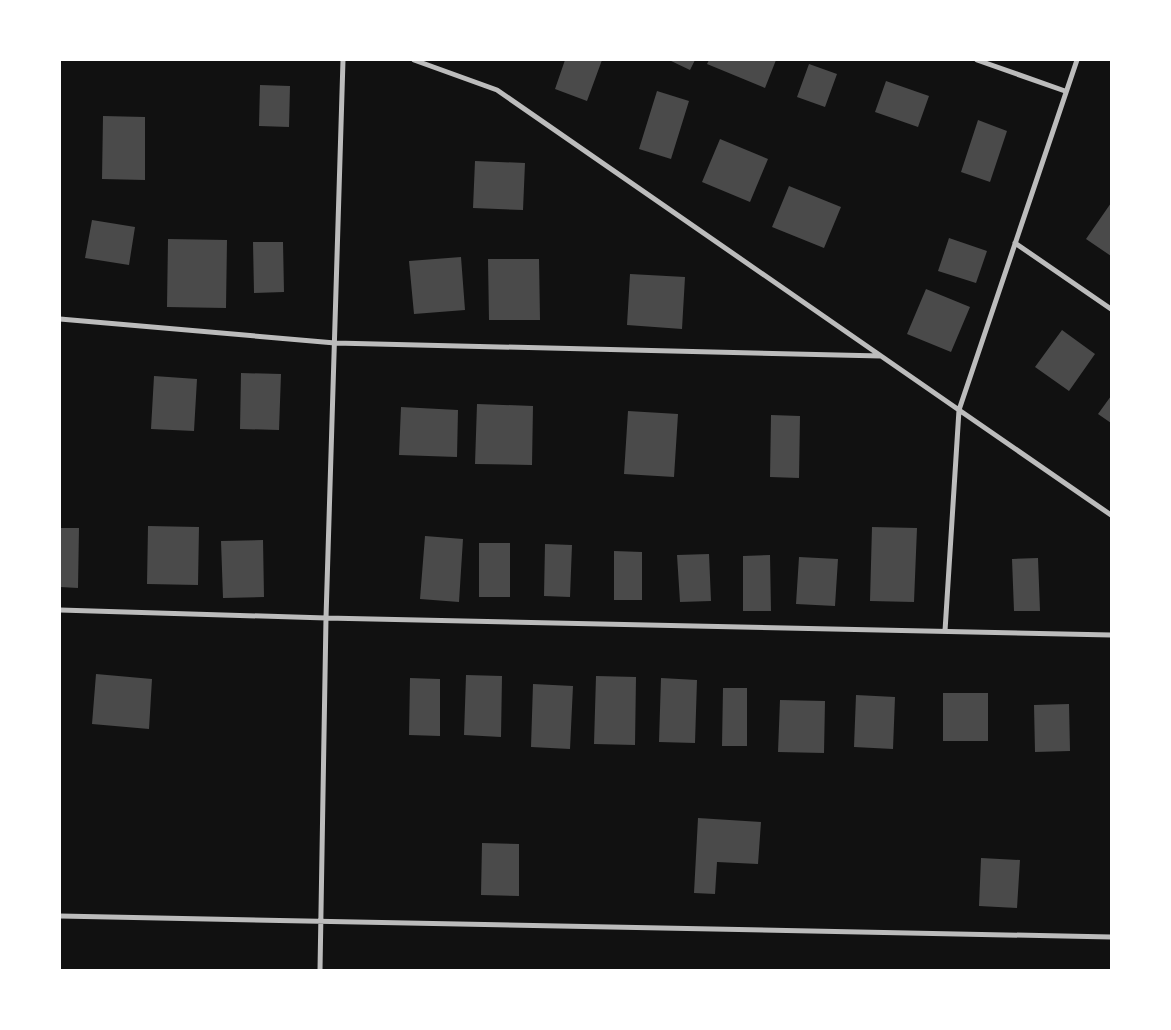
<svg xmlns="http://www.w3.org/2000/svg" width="1171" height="1030" font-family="'Fira Sans',sans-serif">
  <rect width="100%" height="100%" fill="#111"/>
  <path fill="#4a4a4a" d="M 565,60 L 602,60 L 587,101 L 555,89 Z
    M 669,60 L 695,60 L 690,70 Z
    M 709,60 L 776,60 L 765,88 L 707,64 Z
    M 809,64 L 837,74 L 825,107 L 797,97 Z
    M 886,81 L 929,96 L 918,127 L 875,112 Z
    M 260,85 L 290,86 L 289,127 L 259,126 Z
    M 657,91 L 689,101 L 671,159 L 639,149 Z
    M 103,116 L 145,117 L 145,180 L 102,179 Z
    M 978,120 L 1007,131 L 990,182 L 961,172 Z
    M 720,139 L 768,159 L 750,202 L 702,182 Z
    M 475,161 L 525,163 L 523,210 L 473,208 Z
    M 789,186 L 841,207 L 824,248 L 772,227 Z
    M 1111,203 L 1111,256 L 1086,239 Z
    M 92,220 L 135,227 L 129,265 L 85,258 Z
    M 949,238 L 987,251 L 976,283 L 938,271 Z
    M 168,239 L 227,240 L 226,308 L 167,307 Z
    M 253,242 L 283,242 L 284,292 L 254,293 Z
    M 461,257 L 465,310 L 414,314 L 409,261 Z
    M 488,259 L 539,259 L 540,320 L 489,320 Z
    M 630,274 L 685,277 L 682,329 L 627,325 Z
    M 926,289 L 970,307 L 951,352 L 907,334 Z
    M 1062,330 L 1095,354 L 1069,391 L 1035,367 Z
    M 241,373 L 281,374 L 279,430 L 240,429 Z
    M 154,376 L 197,379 L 194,431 L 151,429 Z
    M 1111,396 L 1111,423 L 1098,414 Z
    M 477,404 L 533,406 L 532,465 L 475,464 Z
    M 401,407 L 458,410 L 457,457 L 399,455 Z
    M 628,411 L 678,414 L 674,477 L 624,474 Z
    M 771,415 L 800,416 L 799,478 L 770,477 Z
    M 148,526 L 199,527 L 198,585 L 147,584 Z
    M 872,527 L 917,528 L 914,602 L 870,601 Z
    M 60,528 L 79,528 L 78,588 L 60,587 Z
    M 425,536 L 463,539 L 459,602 L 420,599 Z
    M 263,540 L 264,597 L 223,598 L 221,541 Z
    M 479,543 L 510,543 L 510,597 L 479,597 Z
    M 545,544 L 572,545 L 570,597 L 544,596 Z
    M 614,551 L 642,552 L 642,600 L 614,600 Z
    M 709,554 L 711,601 L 680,602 L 677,555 Z
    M 770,555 L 771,611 L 743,611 L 743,556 Z
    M 799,557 L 838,559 L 835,606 L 796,604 Z
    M 1038,558 L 1040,611 L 1014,611 L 1012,559 Z
    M 96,674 L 152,679 L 149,729 L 92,724 Z
    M 466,675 L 502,676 L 501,737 L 464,735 Z
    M 596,676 L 636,677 L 635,745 L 594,744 Z
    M 410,678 L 440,679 L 440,736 L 409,735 Z
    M 661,678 L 697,680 L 695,743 L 659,742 Z
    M 533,684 L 573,686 L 570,749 L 531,747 Z
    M 723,688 L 747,688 L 747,746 L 722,746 Z
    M 943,693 L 988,693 L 988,741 L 943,741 Z
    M 856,695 L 895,697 L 893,749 L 854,747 Z
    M 780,700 L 825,701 L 824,753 L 778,752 Z
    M 1069,704 L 1070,751 L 1035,752 L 1034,705 Z
    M 698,818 L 761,822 L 758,864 L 717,862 L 715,894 L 694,893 Z
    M 482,843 L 519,844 L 519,896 L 481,895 Z
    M 981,858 L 1020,860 L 1017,908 L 979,906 Z"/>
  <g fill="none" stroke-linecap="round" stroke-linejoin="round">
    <path stroke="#bcbcbc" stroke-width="5" d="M 414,60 L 497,90 L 959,410 L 1077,60
      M 977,60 L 1065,91
      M 1015,243 L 1111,309
      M 60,319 L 335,343 L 881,356
      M 959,410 L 1111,515
      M 60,610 L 326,618 L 1111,635
      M 945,631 L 959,410
      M 60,916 L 1111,937
      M 320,970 L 326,618 L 343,60"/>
  </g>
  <rect width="1171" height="1030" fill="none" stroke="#ffffff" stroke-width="122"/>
</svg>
